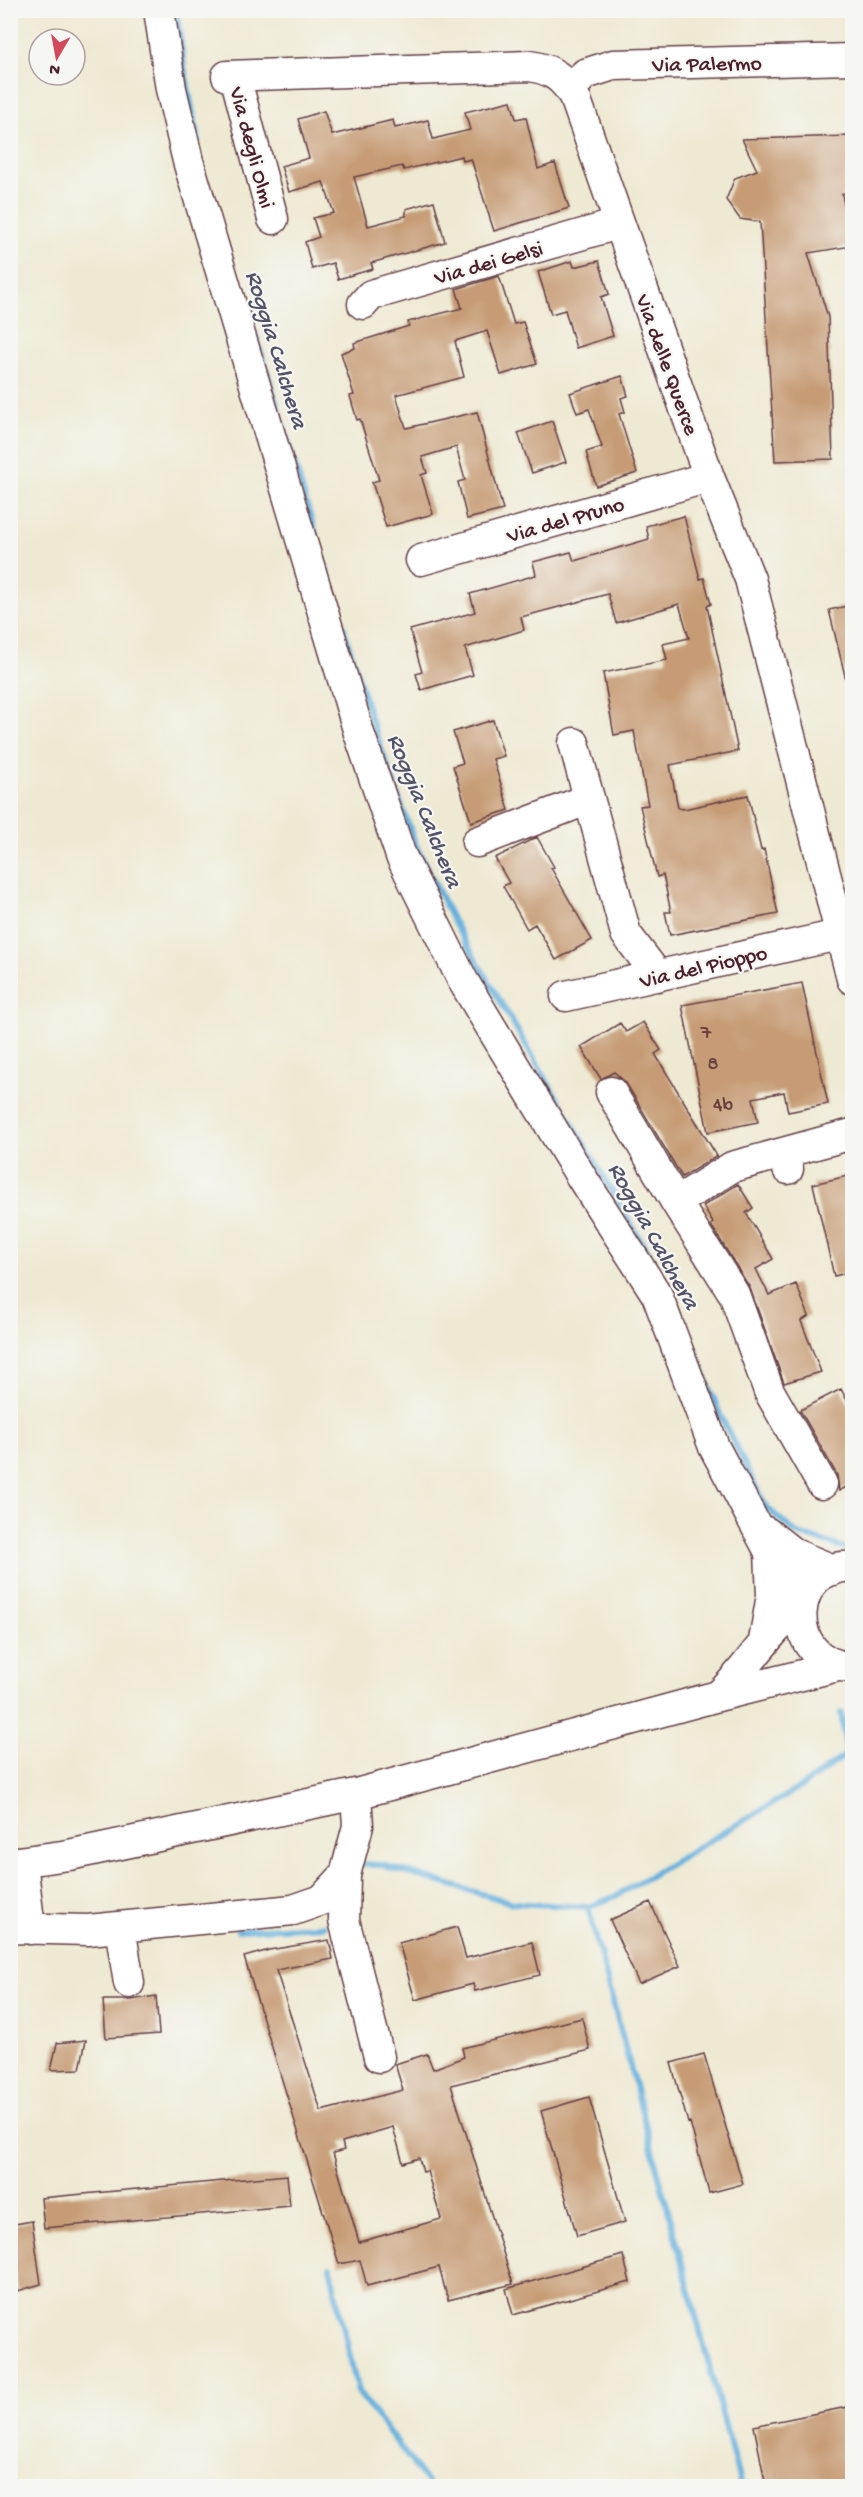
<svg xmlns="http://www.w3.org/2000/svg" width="863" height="2497" font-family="'Gochi Hand',sans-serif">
  <rect width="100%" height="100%" fill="#f6f6f2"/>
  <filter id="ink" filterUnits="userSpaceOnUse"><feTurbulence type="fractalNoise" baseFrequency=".0167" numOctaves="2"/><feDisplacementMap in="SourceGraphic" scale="12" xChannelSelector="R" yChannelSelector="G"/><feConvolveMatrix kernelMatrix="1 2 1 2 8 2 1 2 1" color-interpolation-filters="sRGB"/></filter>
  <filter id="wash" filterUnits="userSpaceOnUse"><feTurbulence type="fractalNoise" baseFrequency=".008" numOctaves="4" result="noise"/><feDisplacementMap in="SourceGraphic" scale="24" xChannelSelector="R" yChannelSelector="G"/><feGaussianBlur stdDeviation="1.35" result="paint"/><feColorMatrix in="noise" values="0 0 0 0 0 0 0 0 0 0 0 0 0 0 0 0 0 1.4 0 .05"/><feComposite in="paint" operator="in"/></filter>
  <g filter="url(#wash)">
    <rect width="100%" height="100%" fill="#eee9d2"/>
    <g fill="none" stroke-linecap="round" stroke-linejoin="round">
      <path stroke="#65b0dd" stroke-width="6" d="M 176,10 L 184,66 L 198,141
        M 256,335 L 371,720 L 415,843 L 453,921 L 654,1263
        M 675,1301 L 721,1417 L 766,1507 L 796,1533 L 852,1550
        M 356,1864 L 382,1865 L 513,1903 L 588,1907 L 614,1897 L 802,1786 L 847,1754 L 841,1713
        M 588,1907 L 741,2486
        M 238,1930 L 324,1926
        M 330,2267 L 358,2392 L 430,2486"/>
    </g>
    <g id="blocks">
      <path fill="#c69b74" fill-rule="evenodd" d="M 511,101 L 516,119 L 526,117 L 538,169 L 555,163 L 569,208 L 494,231 L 471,159 L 463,161 L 462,156 L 404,170 L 402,166 L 354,177 L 368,226 L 406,216 L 406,209 L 434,201 L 445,242 L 371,263 L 373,269 L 338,279 L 333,263 L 312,269 L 305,242 L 319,237 L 313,218 L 334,213 L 323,182 L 289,192 L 281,166 L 309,158 L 298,119 L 324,111 L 332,135 L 393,120 L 395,128 L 428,120 L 433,139 L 470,130 L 465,112 Z
        M 852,136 L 852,190 L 842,194 L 852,246 L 808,253 L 828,317 L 833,459 L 775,461 L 760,222 L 740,219 L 726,200 L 735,178 L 757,170 L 742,139 Z
        M 572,261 L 574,267 L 599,261 L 609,294 L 601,297 L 613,336 L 576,348 L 565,310 L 551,314 L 538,272 Z
        M 499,276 L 514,324 L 523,322 L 537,364 L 501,375 L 487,331 L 455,341 L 464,377 L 396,395 L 406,428 L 477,412 L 503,510 L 467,519 L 458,482 L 465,480 L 456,447 L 422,457 L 427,473 L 421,475 L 433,514 L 386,527 L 372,482 L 379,480 L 360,419 L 357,420 L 350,396 L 354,395 L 341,353 L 355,348 L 354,343 L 409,326 L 408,322 L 462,308 L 456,289 Z
        M 622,376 L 628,396 L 621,398 L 625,412 L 619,414 L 637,473 L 596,486 L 586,452 L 602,447 L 589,409 L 577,413 L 570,393 Z
        M 552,421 L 566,462 L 532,473 L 518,433 Z
        M 684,516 L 700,579 L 704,578 L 711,604 L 707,606 L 738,751 L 670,765 L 678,808 L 684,809 L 748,795 L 761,850 L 764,849 L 778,914 L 670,935 L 665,912 L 671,912 L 663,875 L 657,877 L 640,806 L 648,805 L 634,731 L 614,735 L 603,673 L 667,660 L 663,644 L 689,638 L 679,604 L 616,623 L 608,594 L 521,617 L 524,630 L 465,648 L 473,675 L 421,690 L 416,674 L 422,672 L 410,630 L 475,612 L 470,594 L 536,575 L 533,562 L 571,552 L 574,561 L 649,539 L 646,526 Z
        M 852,605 L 852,680 L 846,680 L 829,610 Z
        M 493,720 L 504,756 L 493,759 L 509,810 L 471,822 L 453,766 L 463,763 L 453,732 Z
        M 537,837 L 554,867 L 551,868 L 592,940 L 556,960 L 535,924 L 527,929 L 503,886 L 509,883 L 495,858 Z
        M 802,983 L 828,1104 L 788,1112 L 784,1092 L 753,1098 L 758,1122 L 708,1132 L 682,1005 Z
        M 643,1022 L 661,1050 L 655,1054 L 717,1156 L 682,1177 L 626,1083 L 614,1072 L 601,1079 L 581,1047 L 620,1023 L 626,1032 Z
        M 852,1175 L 852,1272 L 834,1276 L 813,1184 Z
        M 738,1184 L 753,1208 L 746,1213 L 773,1259 L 756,1269 L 769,1295 L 796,1284 L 809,1316 L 801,1321 L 821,1372 L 784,1383 L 750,1288 L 711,1225 L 713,1223 L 703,1206 Z
        M 841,1389 L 852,1410 L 852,1484 L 839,1491 L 837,1475 L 800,1410 Z
        M 650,1902 L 680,1966 L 639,1984 L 610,1920 Z
        M 457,1927 L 466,1958 L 532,1942 L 540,1975 L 475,1991 L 473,1984 L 415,2000 L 399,1943 Z
        M 329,1940 L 333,1959 L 276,1970 L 321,2111 L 403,2090 L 395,2064 L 427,2054 L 433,2069 L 464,2057 L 462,2048 L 582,2018 L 590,2050 L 451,2085 L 513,2284 L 448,2300 L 439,2267 L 367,2286 L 360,2260 L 339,2264 L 244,1957 L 269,1950 ZM 393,2127 L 403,2163 L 419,2158 L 423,2172 L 427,2171 L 441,2219 L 359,2242 L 333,2153 L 344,2150 L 342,2142 Z
        M 156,1996 L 159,2034 L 106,2038 L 103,2000 L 131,2000 Z
        M 86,2040 L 80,2069 L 51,2070 L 57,2043 Z
        M 704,2054 L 743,2184 L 709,2193 L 690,2122 L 688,2123 L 671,2063 Z
        M 589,2097 L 625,2222 L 577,2236 L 541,2111 Z
        M 287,2175 L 290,2206 L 44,2228 L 41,2198 Z
        M 32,2221 L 41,2284 L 18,2291 L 10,2252 L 10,2225 Z
        M 623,2255 L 630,2282 L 513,2315 L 506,2289 Z
        M 852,2406 L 852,2487 L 766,2487 L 754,2426 Z"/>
    </g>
  </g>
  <g filter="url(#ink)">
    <use href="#blocks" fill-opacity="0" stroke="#633d44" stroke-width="1.5"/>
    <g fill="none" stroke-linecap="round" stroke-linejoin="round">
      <defs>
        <path id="minor" d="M 159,10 L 171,89 L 188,161 L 359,733 L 401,856 L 462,979 L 582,1178 L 657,1295 L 714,1447 L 770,1552 L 803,1601
          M 227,76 L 529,66 C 553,69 565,79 576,100 L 709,477 L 750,579 L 852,979
          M 235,76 L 273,219
          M 570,89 L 585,74 L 613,65 L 852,59
          M 363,304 L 371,295 L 618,224
          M 421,560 L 709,477
          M 574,743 L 626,934 L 658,976
          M 477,842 L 589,799
          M 566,996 L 852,932
          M 611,1092 L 676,1202 L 732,1167 L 783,1153
          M 788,1169 L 783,1153 L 852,1134
          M 676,1202 L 734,1294 L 769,1391 L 822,1484
          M 766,1532 L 794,1554 L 833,1570
          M 764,1641 L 772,1595 L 770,1552
          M 850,1667 C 781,1662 789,1562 852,1567
          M 718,1696 C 750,1667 765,1633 801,1607
          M 356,1794 L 358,1826 L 345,1875 L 344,1920 L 379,2057
          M 22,1862 L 30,1929
          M 10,1863 L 69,1855 L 356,1794 L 718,1696 L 838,1666
          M 120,1927 L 129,1983
          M 10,1928 L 88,1930 L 293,1910 L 322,1900 L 345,1875"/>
      </defs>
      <use href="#minor" stroke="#633d44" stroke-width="33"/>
      <use href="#minor" stroke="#fff" stroke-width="30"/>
    </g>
  </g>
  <g text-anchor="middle" stroke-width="4.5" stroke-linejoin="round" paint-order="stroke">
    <g font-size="20" fill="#693e3d">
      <text x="706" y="1038">7</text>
      <text x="713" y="1069">8</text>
      <text x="723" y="1110">4b</text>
    </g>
    <g font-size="22" fill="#4a1f2b" stroke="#f6f6f2">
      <text transform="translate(707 62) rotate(-1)" y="8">Via Palermo</text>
      <text transform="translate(254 147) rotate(75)" y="8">Via degli Olmi</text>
      <text transform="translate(488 261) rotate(-16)" y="8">Via dei Gelsi</text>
      <text transform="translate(669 364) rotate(70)" y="8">Via delle Querce</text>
      <text transform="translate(565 518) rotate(-16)" y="8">Via del Pruno</text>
      <text transform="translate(703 965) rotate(-13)" y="8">Via del Pioppo</text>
    </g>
    <g font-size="24" font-style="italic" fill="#535269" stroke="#f6f6f2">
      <text transform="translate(278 349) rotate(73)" y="8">Roggia Calchera</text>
      <text transform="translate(426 810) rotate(68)" y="8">Roggia Calchera</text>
      <text transform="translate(655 1235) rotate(61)" y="8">Roggia Calchera</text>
    </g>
  </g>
  <rect width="863" height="2497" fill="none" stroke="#f6f6f2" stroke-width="36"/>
  <g transform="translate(57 57) rotate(190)"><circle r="28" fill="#f6f6f2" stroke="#b1a0a2" stroke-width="1.5"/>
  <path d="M0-4.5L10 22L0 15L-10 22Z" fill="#d1495b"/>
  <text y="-9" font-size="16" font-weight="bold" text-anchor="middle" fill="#4a1f2b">N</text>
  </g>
</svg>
